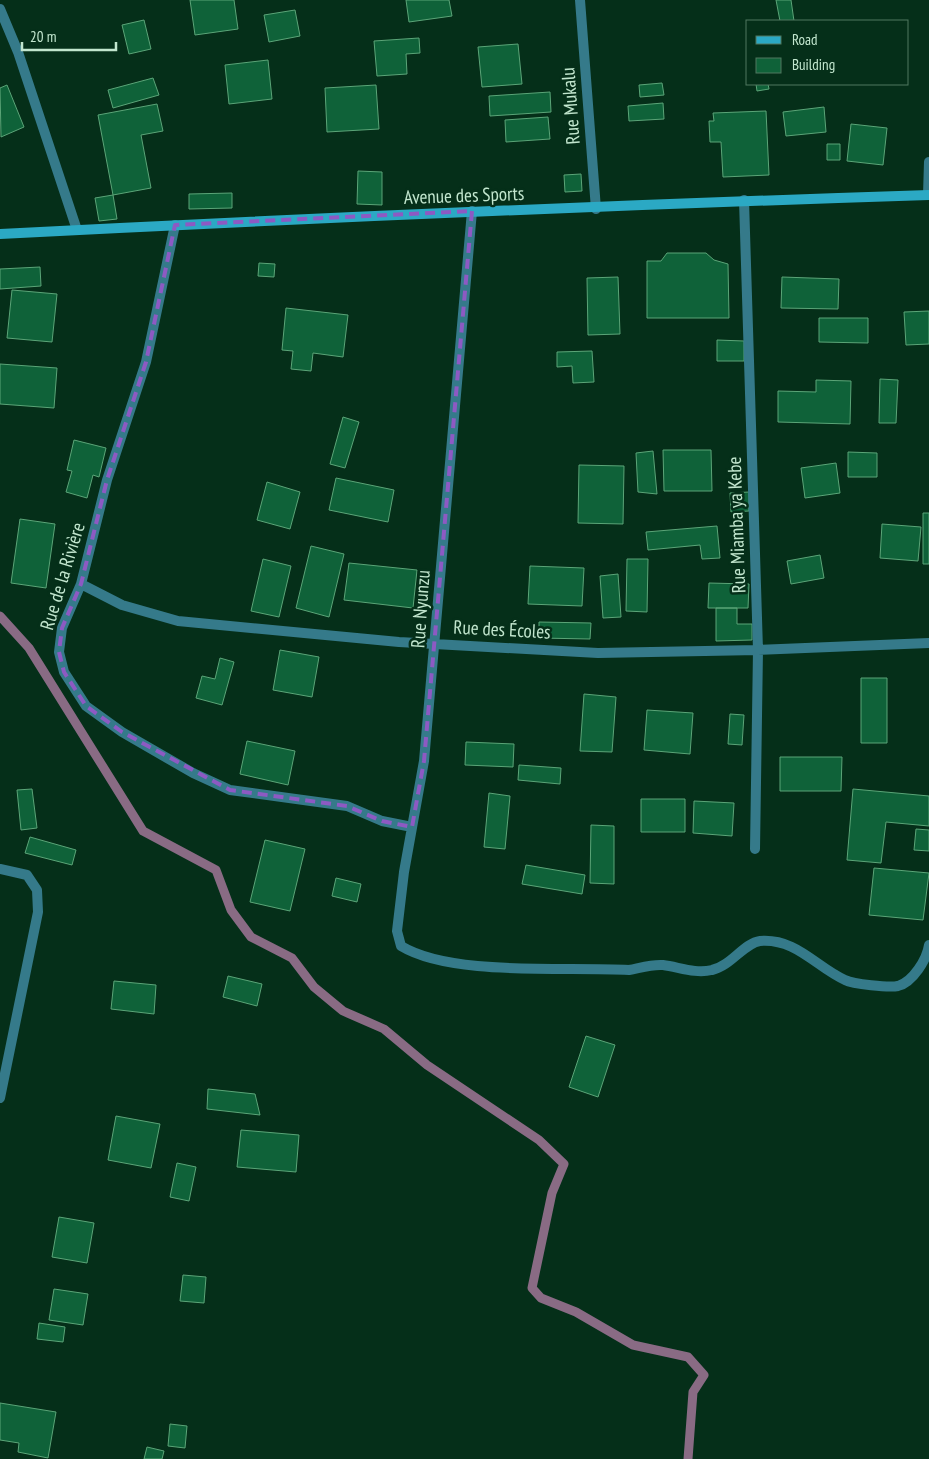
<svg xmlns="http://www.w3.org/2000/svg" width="929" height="1459" font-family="'PT Sans Narrow',sans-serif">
  <rect width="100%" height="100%" fill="#052f19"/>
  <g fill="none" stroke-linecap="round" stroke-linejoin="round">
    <path stroke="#896b84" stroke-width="9" d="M 0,616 L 29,648 L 143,831 L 216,870 L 231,910 L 251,937 L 292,958 L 314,987 L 343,1011 L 384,1029 L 427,1065 L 539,1140 L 564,1164 L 552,1193 L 532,1288 L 541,1298 L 576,1312 L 633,1345 L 688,1357 L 704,1375 L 693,1392 L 688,1459"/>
  </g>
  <path fill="#0f6239" stroke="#5ba578" d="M 190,0 L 234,0 L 238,29 L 195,35 Z
    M 406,0 L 449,0 L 452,16 L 409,22 Z
    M 776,0 L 791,0 L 794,21 L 780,21 Z
    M 295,10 L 300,36 L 269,42 L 264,15 Z
    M 144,20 L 151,49 L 129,54 L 122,25 Z
    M 419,38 L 420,53 L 406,54 L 407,74 L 377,76 L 374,41 Z
    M 518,44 L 522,84 L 482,87 L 478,47 Z
    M 268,60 L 272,99 L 229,104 L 225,65 Z
    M 153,78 L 159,95 L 113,108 L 108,90 Z
    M 662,83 L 664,95 L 640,97 L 639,85 Z
    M 756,84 L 768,84 L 769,89 L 757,91 Z
    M 7,85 L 24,127 L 1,137 L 0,88 Z
    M 376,85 L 379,129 L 327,132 L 325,88 Z
    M 550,92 L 551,112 L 490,116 L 489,96 Z
    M 663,103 L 664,119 L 629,121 L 628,106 Z
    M 157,104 L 163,131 L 141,135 L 151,188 L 113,195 L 98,115 Z
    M 824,107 L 826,132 L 786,136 L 783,112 Z
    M 766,111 L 769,175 L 723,177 L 721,142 L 710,142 L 709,121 L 714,121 L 713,113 Z
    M 548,117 L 550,139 L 506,142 L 505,120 Z
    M 851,124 L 887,128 L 883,165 L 847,161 Z
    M 827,144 L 840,144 L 840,160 L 827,160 Z
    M 358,171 L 382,172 L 382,205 L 357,204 Z
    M 581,174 L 582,191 L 565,192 L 564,175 Z
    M 232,193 L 232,208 L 189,209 L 189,194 Z
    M 113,195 L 117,219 L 99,221 L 95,198 Z
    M 667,253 L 706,253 L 714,260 L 728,264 L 729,318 L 647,318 L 647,261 L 661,261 Z
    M 259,263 L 275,264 L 274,277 L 258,276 Z
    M 40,267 L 41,286 L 0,289 L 0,269 Z
    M 618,277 L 620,334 L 588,335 L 587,278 Z
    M 782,277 L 839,279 L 838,309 L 781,308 Z
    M 12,290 L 57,294 L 52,342 L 7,338 Z
    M 286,308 L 348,315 L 343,357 L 313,353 L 311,371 L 291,369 L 293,351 L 282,350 Z
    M 929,311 L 929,344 L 906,345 L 904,312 Z
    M 819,318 L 868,318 L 868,343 L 819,342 Z
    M 717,340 L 744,341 L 744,361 L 717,361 Z
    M 592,351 L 594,382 L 573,383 L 572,366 L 557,367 L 557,352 Z
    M 0,364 L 57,368 L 54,408 L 0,404 Z
    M 880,379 L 898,380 L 896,423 L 879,423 Z
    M 816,380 L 851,381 L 850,424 L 778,422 L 778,391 L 816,392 Z
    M 343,417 L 359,422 L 345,468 L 330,464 Z
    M 74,440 L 106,448 L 99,477 L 93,475 L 87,498 L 66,492 L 72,471 L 67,470 Z
    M 663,450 L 711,450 L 712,491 L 664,491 Z
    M 653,451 L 657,494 L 638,492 L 636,453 Z
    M 848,452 L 877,453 L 877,477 L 848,477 Z
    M 836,463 L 840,493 L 805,498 L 801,468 Z
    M 579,465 L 624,466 L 623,524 L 578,523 Z
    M 336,478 L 394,490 L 388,522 L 329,510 Z
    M 267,482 L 300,492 L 290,529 L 257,520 Z
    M 749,492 L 749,511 L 731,512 L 730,493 Z
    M 923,513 L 929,513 L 929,564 L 923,564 Z
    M 20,519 L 55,524 L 46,588 L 11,583 Z
    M 882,524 L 921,527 L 918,561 L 880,558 Z
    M 717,526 L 720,558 L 702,559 L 700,545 L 648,550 L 646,532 Z
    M 311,546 L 344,554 L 329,617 L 296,608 Z
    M 820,555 L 824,578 L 791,584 L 787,561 Z
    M 263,559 L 291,566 L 279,617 L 251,611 Z
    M 627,559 L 648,559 L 647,612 L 626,611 Z
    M 349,563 L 417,570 L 413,608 L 344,600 Z
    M 530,566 L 584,568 L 582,606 L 528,604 Z
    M 618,574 L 621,617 L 603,618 L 600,576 Z
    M 709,583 L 749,584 L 748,608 L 708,608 Z
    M 716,608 L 737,608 L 737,624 L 752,624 L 752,640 L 716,641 Z
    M 539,622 L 591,623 L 590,639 L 539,638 Z
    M 280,650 L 319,657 L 312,697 L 273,690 Z
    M 220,658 L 234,662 L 222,705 L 196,698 L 202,676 L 215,679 Z
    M 861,678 L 887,678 L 887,743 L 861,743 Z
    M 584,694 L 616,697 L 612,752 L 580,751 Z
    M 647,710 L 693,713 L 690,754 L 644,750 Z
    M 730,714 L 744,715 L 742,745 L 728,744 Z
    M 247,741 L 295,751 L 288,785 L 240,774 Z
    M 466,742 L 514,744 L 513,767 L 465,765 Z
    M 780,757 L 842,757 L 841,791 L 780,791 Z
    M 519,765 L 561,768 L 560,784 L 518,780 Z
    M 32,789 L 37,828 L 21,830 L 17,790 Z
    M 853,789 L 929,796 L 929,826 L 886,822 L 881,863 L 847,860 Z
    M 489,793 L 510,796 L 505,849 L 484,847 Z
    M 641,799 L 685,799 L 685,832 L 641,832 Z
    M 694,801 L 734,803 L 732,836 L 693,833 Z
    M 591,825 L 614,826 L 614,884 L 590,883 Z
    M 916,829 L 929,830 L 929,851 L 914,850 Z
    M 30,837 L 76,850 L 72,865 L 25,853 Z
    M 265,840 L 305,849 L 290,911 L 250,902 Z
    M 526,865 L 585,875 L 582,894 L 522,884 Z
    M 874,868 L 929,873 L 923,920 L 869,915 Z
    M 336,878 L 361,884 L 357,902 L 332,896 Z
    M 228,976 L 262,984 L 257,1006 L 223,997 Z
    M 114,981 L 156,985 L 154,1014 L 111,1009 Z
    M 586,1036 L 615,1045 L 598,1097 L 569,1087 Z
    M 208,1089 L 255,1094 L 260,1115 L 207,1109 Z
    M 116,1116 L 160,1124 L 151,1168 L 108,1160 Z
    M 241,1130 L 299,1135 L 296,1172 L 237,1167 Z
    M 177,1163 L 196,1167 L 189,1201 L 170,1197 Z
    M 59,1217 L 94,1223 L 87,1263 L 52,1257 Z
    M 183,1275 L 206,1277 L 204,1303 L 180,1301 Z
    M 54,1289 L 88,1294 L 83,1325 L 49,1320 Z
    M 39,1323 L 65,1327 L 63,1342 L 37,1339 Z
    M 0,1403 L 56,1412 L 48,1458 L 18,1452 L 19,1443 L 0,1440 Z
    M 170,1424 L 187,1426 L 185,1448 L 168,1446 Z
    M 147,1447 L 164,1451 L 162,1459 L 144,1459 Z"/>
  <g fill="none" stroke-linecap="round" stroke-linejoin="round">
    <path stroke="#357a8a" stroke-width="10" d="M 580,0 L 596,209
      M 0,9 L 18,52 L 77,230
      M 928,195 L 929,162
      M 744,200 L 758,650 L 755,849
      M 472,211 L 424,761 L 404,872 L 397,931 L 401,946 C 452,977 567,966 629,970 C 640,968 652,964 663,965 C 679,967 695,974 712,970 C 731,966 744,943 760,941 C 796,938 816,967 845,980 C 853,984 889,988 898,986 C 913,982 927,959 929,945
      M 175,225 L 146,362 L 107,480 L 81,584 L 62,628 L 59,652 L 64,672 L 86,706 L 122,732 L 193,773 L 230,790 L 347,806 L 382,821 L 412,827
      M 81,584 L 122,605 L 178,621 L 399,642 L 598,653 L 758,650 L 929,643
      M 0,869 L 27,875 L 37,890 L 38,912 L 0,1098"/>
    <path stroke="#2ba9c4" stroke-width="10" d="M 0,234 C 310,218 619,205 929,195"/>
  </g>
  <path fill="none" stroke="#8d5ac3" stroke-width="4" stroke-dasharray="10 6" stroke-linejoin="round" d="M 472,211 L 424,761 L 412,827 L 382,821 L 347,806 L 230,790 L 122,732 L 86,706 L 64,672 L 59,652 L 62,628 L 81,584 L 107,480 L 146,362 L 175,225 Z"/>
  <g text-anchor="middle" stroke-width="5" stroke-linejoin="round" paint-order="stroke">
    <g font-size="19" fill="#c2e6ce" stroke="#052f19">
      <text transform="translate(570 106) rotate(-94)" y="7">Rue Mukalu</text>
      <text transform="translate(464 195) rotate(-2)" y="7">Avenue des Sports</text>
      <text transform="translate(736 525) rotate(-92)" y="7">Rue Miamba ya Kebe</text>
      <text transform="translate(62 576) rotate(-73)" y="7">Rue de la Rivière</text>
      <text transform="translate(420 609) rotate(-86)" y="7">Rue Nyunzu</text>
      <text transform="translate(502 629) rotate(3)" y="7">Rue des Écoles</text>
    </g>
  </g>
  <rect x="746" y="20" width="162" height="65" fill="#052f19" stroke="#517861"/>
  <rect x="756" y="36" width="25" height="8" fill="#2ba9c4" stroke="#517861"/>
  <text x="792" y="45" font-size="15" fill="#c2e6ce">Road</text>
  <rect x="756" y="58" width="25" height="15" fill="#0f6239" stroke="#517861"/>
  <text x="792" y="70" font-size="15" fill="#c2e6ce">Building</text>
  <path d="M22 42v8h94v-8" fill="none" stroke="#c2e6ce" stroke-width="2.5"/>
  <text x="30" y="42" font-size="15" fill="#c2e6ce" stroke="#052f19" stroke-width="4" paint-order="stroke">20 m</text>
</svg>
